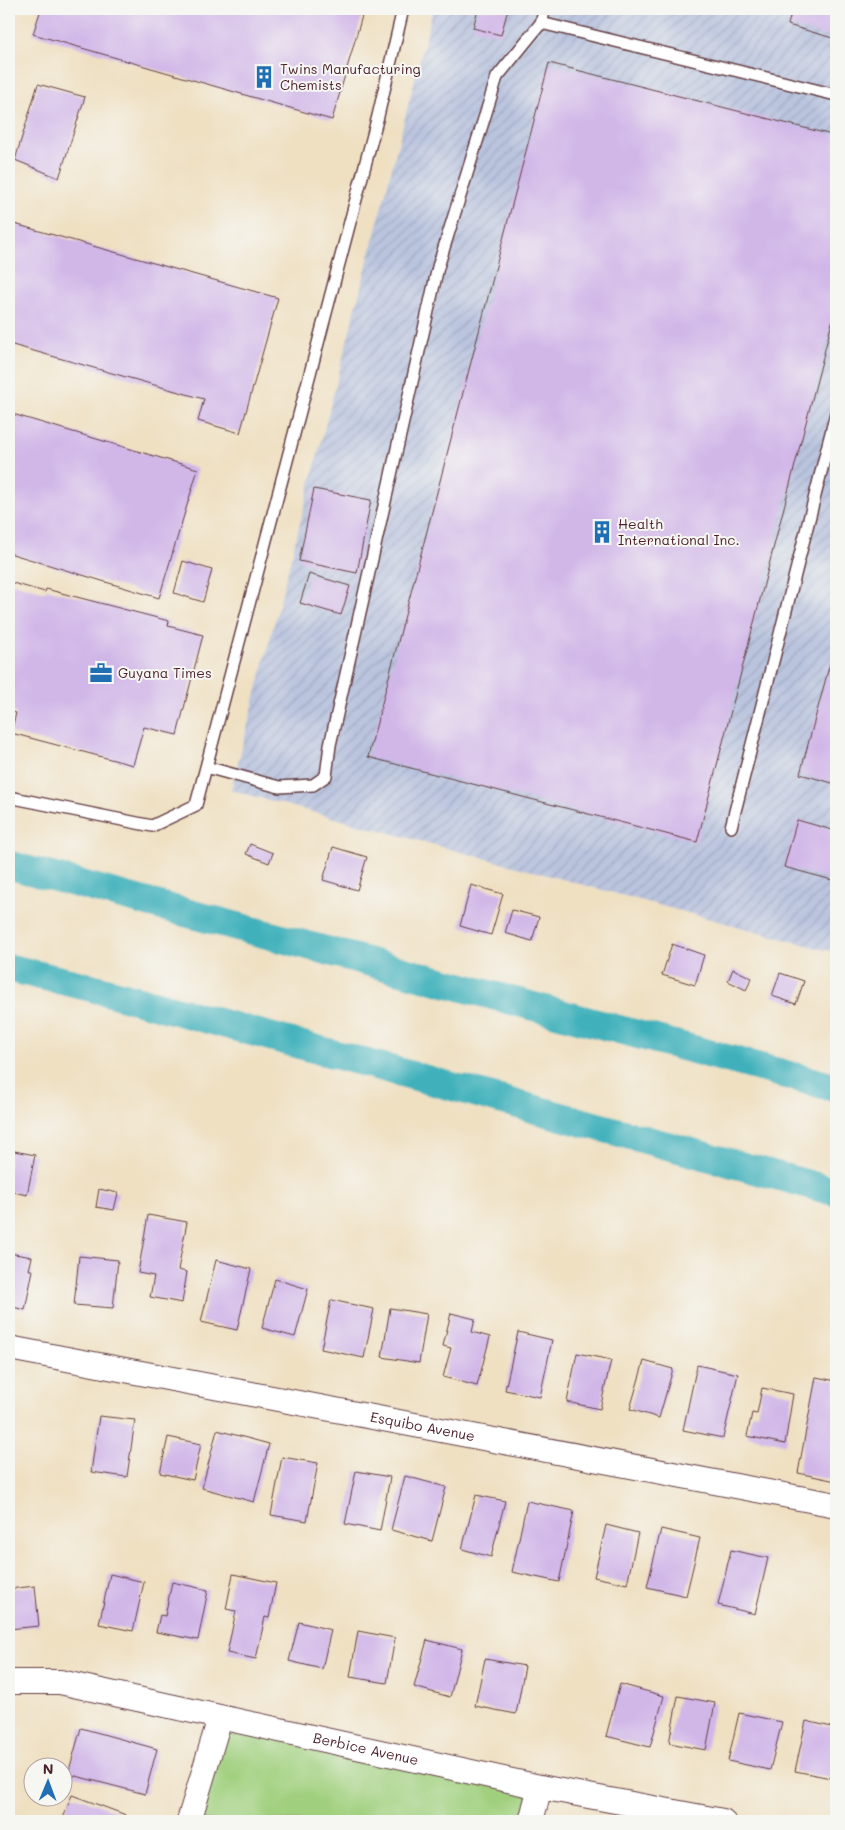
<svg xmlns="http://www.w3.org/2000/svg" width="845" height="1830" font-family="Mali,sans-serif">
  <defs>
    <pattern id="industrial-furrows" width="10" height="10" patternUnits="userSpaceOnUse" patternTransform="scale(1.25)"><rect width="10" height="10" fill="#bac4de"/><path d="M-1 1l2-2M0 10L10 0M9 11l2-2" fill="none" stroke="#a1a8bf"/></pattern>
  </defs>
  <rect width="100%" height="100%" fill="#f6f6f2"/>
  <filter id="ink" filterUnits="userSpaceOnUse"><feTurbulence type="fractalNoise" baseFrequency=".02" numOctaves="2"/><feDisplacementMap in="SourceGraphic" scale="10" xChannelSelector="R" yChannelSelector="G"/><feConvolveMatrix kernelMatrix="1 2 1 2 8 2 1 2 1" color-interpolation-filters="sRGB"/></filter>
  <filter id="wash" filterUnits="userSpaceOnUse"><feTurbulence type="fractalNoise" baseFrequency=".0096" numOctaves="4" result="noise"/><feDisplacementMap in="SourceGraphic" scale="20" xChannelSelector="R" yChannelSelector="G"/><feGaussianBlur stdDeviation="1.12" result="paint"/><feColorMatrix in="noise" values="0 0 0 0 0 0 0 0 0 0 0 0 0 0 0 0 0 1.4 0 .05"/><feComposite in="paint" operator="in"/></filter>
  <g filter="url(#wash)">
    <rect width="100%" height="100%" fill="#efe0c2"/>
    <path fill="url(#industrial-furrows)" d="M 433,9 L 836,9 L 836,953 L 231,790 Z"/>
    <path fill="#a0d07e" stroke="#757854" d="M 220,1718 L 540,1787 L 531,1821 L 189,1821 Z"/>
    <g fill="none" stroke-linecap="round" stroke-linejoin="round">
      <path stroke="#41b1bb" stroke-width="29" d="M 9,865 L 836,1088
        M 9,968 L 97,989 L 836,1192"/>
    </g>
    <g id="blocks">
      <path fill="#d1b7e8" d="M 41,9 L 364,9 L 332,120 L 33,34 Z
        M 478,9 L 508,9 L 501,35 L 473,28 Z
        M 792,9 L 836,9 L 836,39 L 788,25 Z
        M 549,63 L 836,136 L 836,307 L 697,842 L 368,757 Z
        M 38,84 L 85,97 L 59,178 L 15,160 Z
        M 11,223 L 278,298 L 240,433 L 198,421 L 204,399 L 9,344 L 9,231 Z
        M 9,413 L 198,469 L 159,598 L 9,553 Z
        M 314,489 L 371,500 L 357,573 L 299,561 Z
        M 183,561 L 212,570 L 203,602 L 174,593 Z
        M 309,574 L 350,586 L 341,615 L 300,603 Z
        M 9,582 L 45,592 L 46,589 L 169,621 L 168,626 L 203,635 L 177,735 L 144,727 L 133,765 L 11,733 L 16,713 L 9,711 Z
        M 836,641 L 836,784 L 800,774 Z
        M 797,820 L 836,831 L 836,881 L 784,867 Z
        M 250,844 L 273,853 L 269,863 L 246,854 Z
        M 333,847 L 367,857 L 357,890 L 323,880 Z
        M 471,885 L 503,894 L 491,935 L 460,926 Z
        M 512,910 L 539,917 L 532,941 L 505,933 Z
        M 672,944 L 704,955 L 695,985 L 662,975 Z
        M 733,969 L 752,978 L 746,990 L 728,981 Z
        M 780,973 L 804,981 L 796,1004 L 772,996 Z
        M 9,1150 L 35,1155 L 27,1195 L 9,1191 Z
        M 99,1189 L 118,1193 L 114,1210 L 96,1207 Z
        M 148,1215 L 187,1222 L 178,1270 L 187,1272 L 182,1303 L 150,1297 L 154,1276 L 138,1273 Z
        M 9,1253 L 32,1257 L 29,1270 L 33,1270 L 25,1310 L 9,1306 Z
        M 79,1256 L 118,1260 L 113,1308 L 74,1305 Z
        M 216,1260 L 251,1269 L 237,1330 L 201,1322 Z
        M 275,1279 L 308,1289 L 295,1337 L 262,1328 Z
        M 331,1300 L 374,1309 L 364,1358 L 321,1349 Z
        M 390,1308 L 427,1314 L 419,1363 L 382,1357 Z
        M 451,1313 L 475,1319 L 472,1332 L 490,1337 L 477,1386 L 443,1377 L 451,1348 L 443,1346 Z
        M 518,1332 L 552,1340 L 540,1397 L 505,1390 Z
        M 577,1353 L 611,1360 L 600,1409 L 567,1402 Z
        M 644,1361 L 673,1369 L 659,1418 L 630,1409 Z
        M 697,1365 L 738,1374 L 723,1438 L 683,1430 Z
        M 816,1377 L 836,1381 L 836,1481 L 798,1473 Z
        M 762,1388 L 793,1394 L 785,1444 L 747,1436 L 752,1413 L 757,1414 Z
        M 99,1416 L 135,1420 L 127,1477 L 91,1472 Z
        M 217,1430 L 269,1444 L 254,1502 L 202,1488 Z
        M 168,1437 L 201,1444 L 193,1480 L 160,1473 Z
        M 282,1457 L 318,1463 L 307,1521 L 271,1515 Z
        M 356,1471 L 390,1477 L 380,1531 L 345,1524 Z
        M 405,1476 L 446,1487 L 432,1541 L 391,1530 Z
        M 476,1495 L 505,1501 L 491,1557 L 462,1549 Z
        M 527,1501 L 574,1511 L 559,1582 L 512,1572 Z
        M 606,1525 L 638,1533 L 627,1584 L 594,1577 Z
        M 661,1529 L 700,1538 L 686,1596 L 647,1587 Z
        M 731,1550 L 768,1558 L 755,1614 L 718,1605 Z
        M 110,1574 L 144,1582 L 133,1631 L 99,1624 Z
        M 233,1574 L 276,1583 L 269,1618 L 265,1617 L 256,1659 L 227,1653 L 236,1611 L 226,1609 Z
        M 172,1582 L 208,1590 L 198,1640 L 156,1632 L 160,1615 L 165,1616 Z
        M 35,1586 L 39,1626 L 9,1629 L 9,1589 Z
        M 299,1622 L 331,1630 L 322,1669 L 289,1661 Z
        M 358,1631 L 395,1638 L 387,1683 L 350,1677 Z
        M 427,1640 L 462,1649 L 450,1697 L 414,1687 Z
        M 485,1659 L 525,1666 L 516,1714 L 475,1706 Z
        M 620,1684 L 664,1696 L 650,1747 L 606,1736 Z
        M 678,1696 L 715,1703 L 706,1750 L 669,1743 Z
        M 739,1713 L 782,1722 L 770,1770 L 728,1761 Z
        M 806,1721 L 836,1728 L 836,1779 L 795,1771 Z
        M 81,1728 L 157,1749 L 145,1794 L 68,1774 Z
        M 72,1795 L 126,1815 L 124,1821 L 62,1821 Z"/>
    </g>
  </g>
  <g filter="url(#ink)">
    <use href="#blocks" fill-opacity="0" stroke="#633c42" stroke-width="1"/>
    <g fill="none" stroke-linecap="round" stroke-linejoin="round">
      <defs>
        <path id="service" d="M 545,9 L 541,23 L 836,95
          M 206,767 L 279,787 L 313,785 L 326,776 L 330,745 L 438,267 L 497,77 L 541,23
          M 9,797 L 152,826 L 196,805 L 378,116 L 403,9
          M 731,827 L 836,413"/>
        <g id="minor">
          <path id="s1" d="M 9,1348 L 836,1505"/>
          <path id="s2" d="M 9,1682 L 60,1682 L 540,1787 L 723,1821"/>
          <path d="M 189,1821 L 220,1718"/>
          <path d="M 531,1821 L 540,1787"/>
        </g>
      </defs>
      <use href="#service" stroke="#633c42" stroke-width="14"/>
      <use href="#minor" stroke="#633c42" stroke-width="26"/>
      <use href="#service" stroke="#fff" stroke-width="11"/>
      <use href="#minor" stroke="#fff" stroke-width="24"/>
    </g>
  </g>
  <defs>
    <symbol id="building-bare" viewBox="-9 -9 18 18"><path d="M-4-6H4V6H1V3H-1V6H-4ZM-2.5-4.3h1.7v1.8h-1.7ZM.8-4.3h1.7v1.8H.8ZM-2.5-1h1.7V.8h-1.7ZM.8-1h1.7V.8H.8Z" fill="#1f6fb2" stroke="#f6f6f2" stroke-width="2.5" paint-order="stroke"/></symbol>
    <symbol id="office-bare" viewBox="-9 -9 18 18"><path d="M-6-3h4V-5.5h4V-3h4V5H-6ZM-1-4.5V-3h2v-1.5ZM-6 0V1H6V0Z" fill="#1f6fb2" stroke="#f6f6f2" stroke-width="2.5" paint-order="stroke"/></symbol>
  </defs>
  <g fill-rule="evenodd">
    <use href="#building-bare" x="248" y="61" width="32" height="32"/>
    <use href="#building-bare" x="586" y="516" width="32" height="32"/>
    <use href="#office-bare" x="85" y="657" width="32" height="32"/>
  </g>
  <g text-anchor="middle" stroke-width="4" stroke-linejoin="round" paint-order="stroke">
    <g font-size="14" fill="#4a1f2b" stroke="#f6f6f2" text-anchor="start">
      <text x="280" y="74">Twins Manufacturing<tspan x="280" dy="16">Chemists</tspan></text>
      <text x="618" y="529">Health<tspan x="618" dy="16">International Inc.</tspan></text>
      <text x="118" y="678">Guyana Times</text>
    </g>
    <g font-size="14" fill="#4a1f2b" stroke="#f6f6f2">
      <text dy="5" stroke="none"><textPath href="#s1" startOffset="421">Esquibo Avenue</textPath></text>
      <text dy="5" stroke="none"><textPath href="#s2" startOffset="364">Berbice Avenue</textPath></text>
    </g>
  </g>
  <rect width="845" height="1830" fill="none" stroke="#f6f6f2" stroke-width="30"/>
  <g transform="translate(48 1782) rotate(1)"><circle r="24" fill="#f6f6f2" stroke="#b1a0a2"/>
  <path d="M0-4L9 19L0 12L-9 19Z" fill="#1f6fb2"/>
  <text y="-8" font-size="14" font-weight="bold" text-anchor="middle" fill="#4a1f2b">N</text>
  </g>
</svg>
